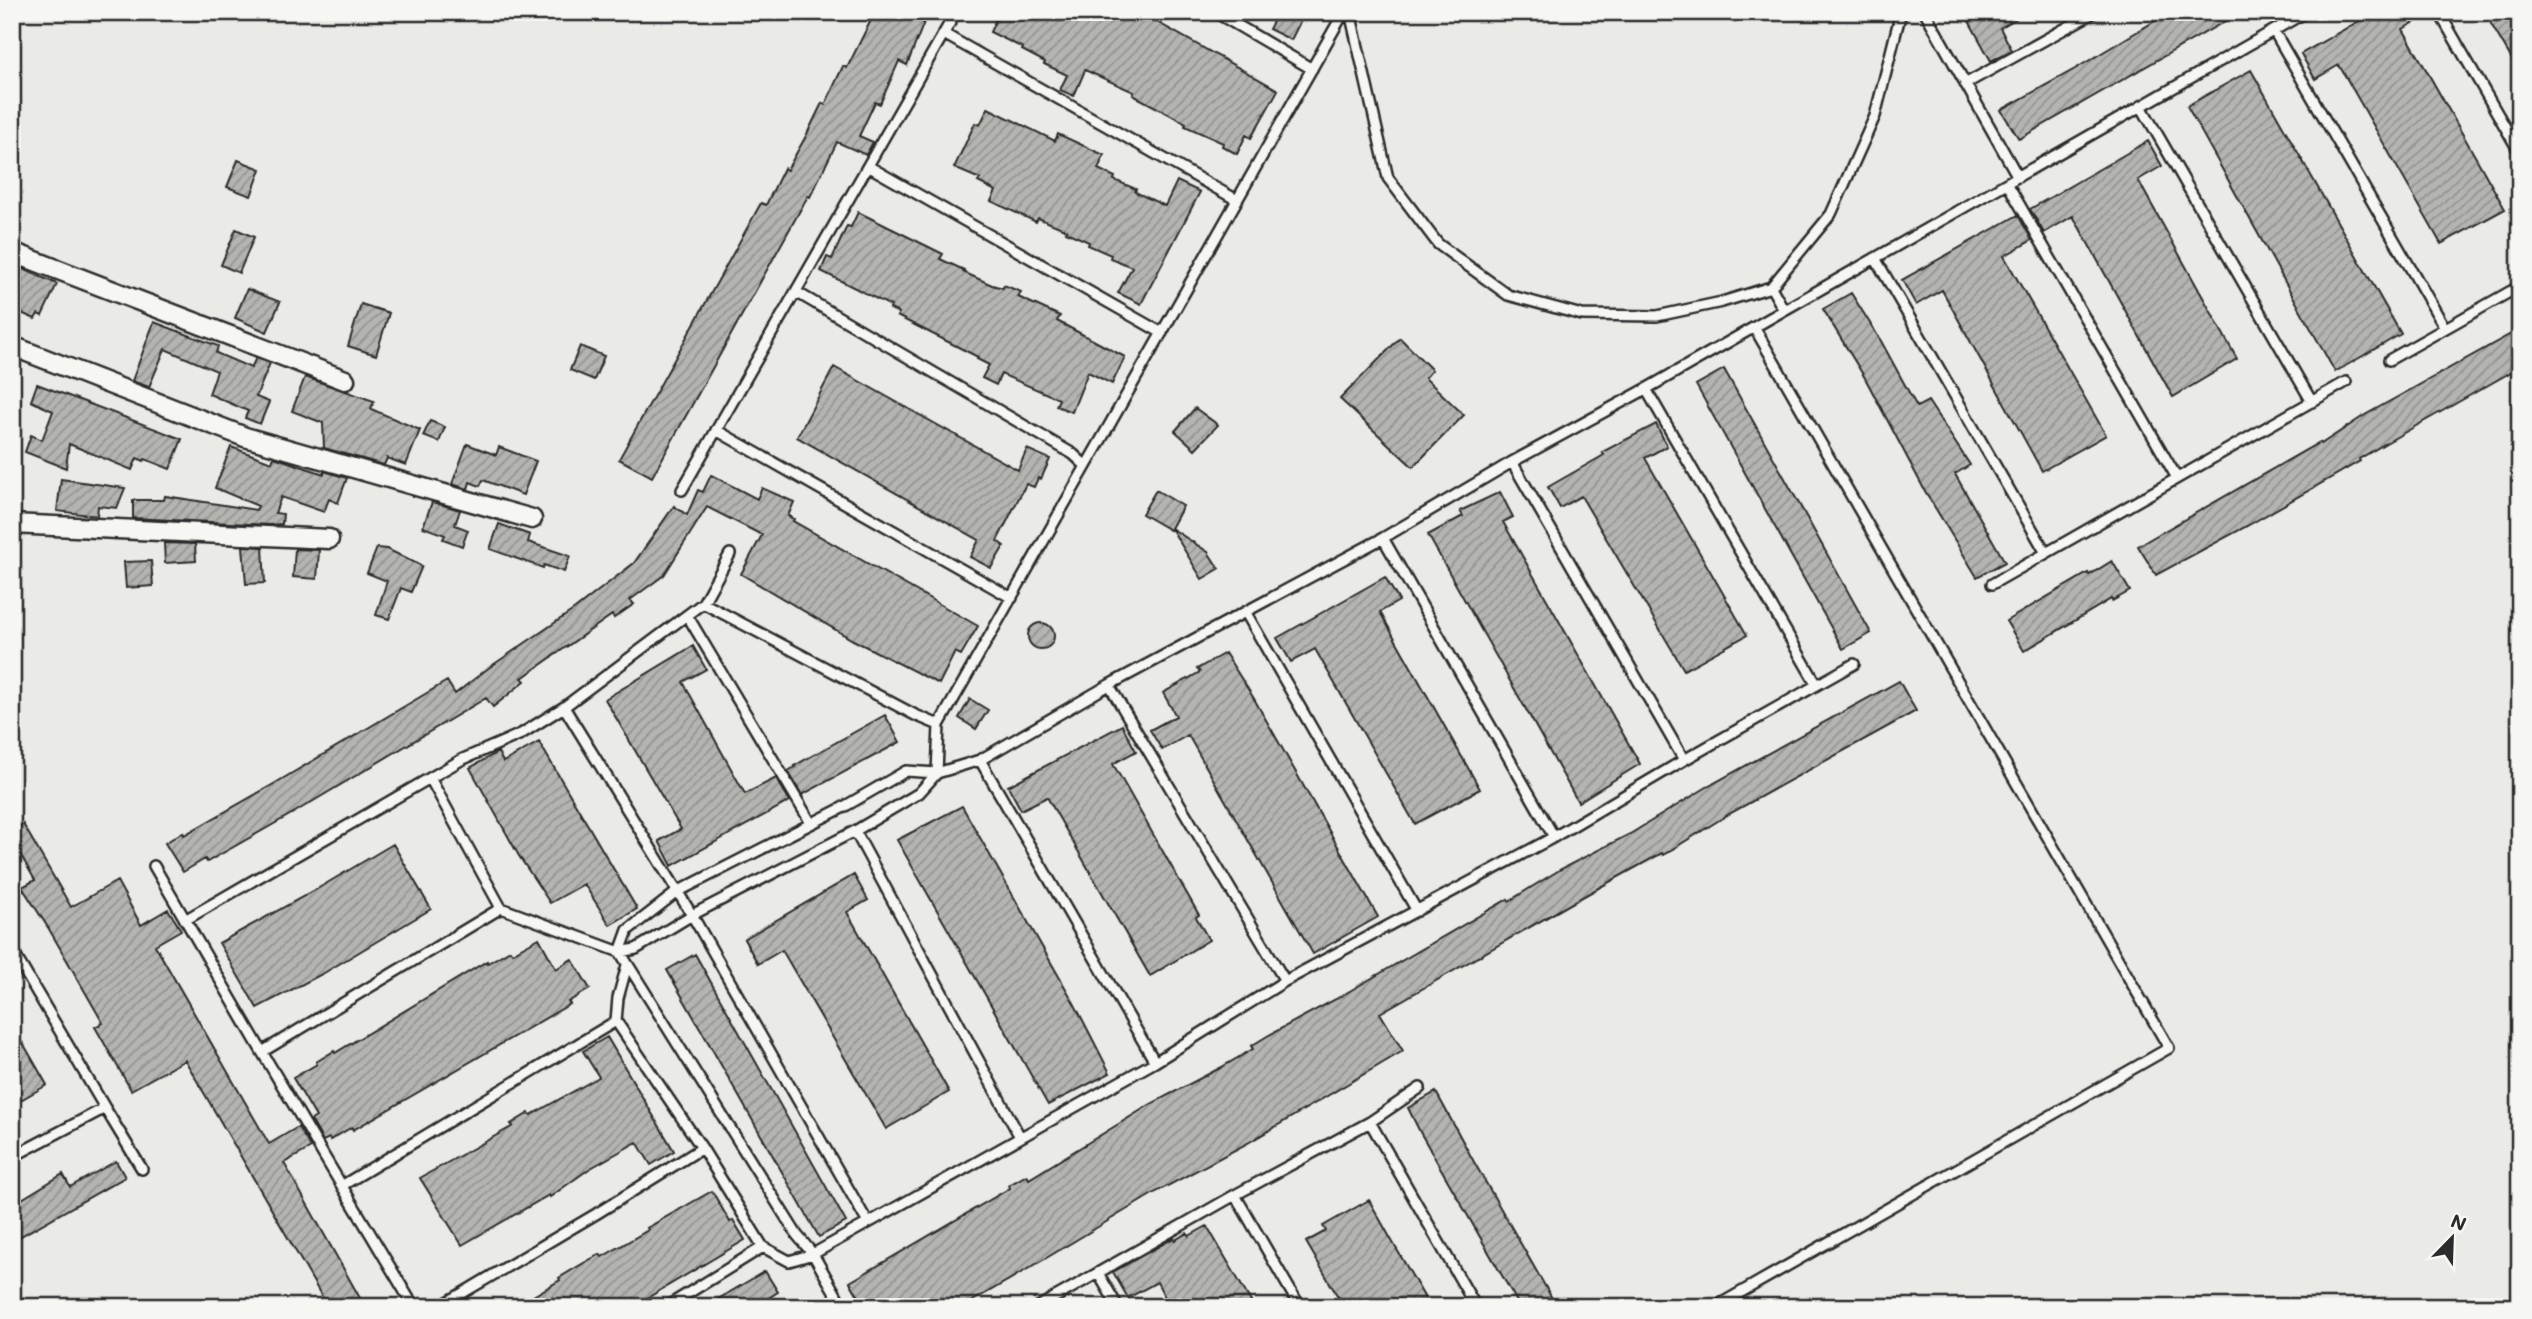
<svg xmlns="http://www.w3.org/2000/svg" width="2532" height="1319" font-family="Mali,sans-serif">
  <defs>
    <pattern id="building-hatch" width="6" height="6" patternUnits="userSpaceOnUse" patternTransform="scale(1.75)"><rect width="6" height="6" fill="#b4b4b1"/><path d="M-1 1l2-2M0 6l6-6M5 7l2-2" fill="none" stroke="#939390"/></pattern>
  </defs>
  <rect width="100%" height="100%" fill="#eaeae6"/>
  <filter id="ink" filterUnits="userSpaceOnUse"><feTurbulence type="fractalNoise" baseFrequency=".0143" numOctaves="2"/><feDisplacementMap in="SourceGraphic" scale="14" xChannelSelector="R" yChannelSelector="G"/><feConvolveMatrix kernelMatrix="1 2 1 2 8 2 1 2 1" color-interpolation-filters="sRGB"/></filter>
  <g filter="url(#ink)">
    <path fill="url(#building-hatch)" stroke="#2b2b2b" stroke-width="2" d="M 875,12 L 928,12 L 907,65 L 899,61 L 880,104 L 875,102 L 859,136 L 873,142 L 866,155 L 837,142 L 810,197 L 808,196 L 652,477 L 619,459 L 761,203 L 766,205 L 784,168 L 787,170 L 806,136 L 822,103 L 825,105 L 843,66 L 847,68 Z
      M 999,12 L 1139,12 L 1278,90 L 1251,138 L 1246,135 L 1237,154 L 1222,146 L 1223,143 L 1185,126 L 1186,123 L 1133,95 L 1134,92 L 1085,70 L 1074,96 L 1060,90 L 1067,75 L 1044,64 L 1045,62 L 1022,50 L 1023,48 L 990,32 Z
      M 1278,12 L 1305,12 L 1291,40 L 1269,29 Z
      M 1964,12 L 2027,12 L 2000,28 L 2012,50 L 1991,61 Z
      M 2170,12 L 2241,12 L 2019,139 L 2001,110 L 2075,69 Z
      M 2375,12 L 2432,12 L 2403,29 L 2505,209 L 2441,244 L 2339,65 L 2315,79 L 2301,54 Z
      M 2485,12 L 2520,12 L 2520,73 L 2491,24 Z
      M 2251,70 L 2401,334 L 2335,372 L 2187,106 Z
      M 988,108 L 1055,141 L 1058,134 L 1104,155 L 1098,169 L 1115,177 L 1114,180 L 1136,189 L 1135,192 L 1165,206 L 1177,181 L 1200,192 L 1141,304 L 1118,293 L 1132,267 L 1110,258 L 1111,255 L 1088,245 L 1089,242 L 1066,232 L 1067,230 L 1038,218 L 1036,222 L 991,201 L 996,191 L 978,182 L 980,179 L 954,168 L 975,123 L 980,125 Z
      M 2148,141 L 2162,166 L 2138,180 L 2237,359 L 2173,397 L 2073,216 L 2044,233 L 2030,209 Z
      M 238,160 L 261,169 L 251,196 L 227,187 Z
      M 858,212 L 943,254 L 940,259 L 964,270 L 963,272 L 992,285 L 1003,288 L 1004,285 L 1021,292 L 1018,297 L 1060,316 L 1057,321 L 1125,357 L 1112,384 L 1088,372 L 1072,412 L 1056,406 L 1059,399 L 1001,374 L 996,385 L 982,378 L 989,365 L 977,359 L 978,357 L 897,316 L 899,313 L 890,309 L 891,306 L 821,271 L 827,257 L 832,259 L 847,226 L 851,227 Z
      M 2018,215 L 2032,240 L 2004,256 L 2106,435 L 2042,471 L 1942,290 L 1916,305 L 1902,280 Z
      M 236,229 L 254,237 L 239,273 L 221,265 Z
      M 12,264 L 57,284 L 42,316 L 38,314 L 35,319 L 12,309 Z
      M 247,289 L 280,302 L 267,332 L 235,318 Z
      M 1851,293 L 1881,341 L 1917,407 L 1928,401 L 1970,465 L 1955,474 L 2005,562 L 1977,577 L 1925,491 L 1865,378 L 1823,309 Z
      M 361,304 L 389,313 L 376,355 L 348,346 Z
      M 154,322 L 218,346 L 216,353 L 251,368 L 256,358 L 270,363 L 256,397 L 269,402 L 260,424 L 245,418 L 248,411 L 209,394 L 217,371 L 165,349 L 149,387 L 132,381 Z
      M 2520,329 L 2520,367 L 2386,443 L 2359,459 L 2360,461 L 2247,526 L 2156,575 L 2138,546 L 2320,442 L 2321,444 L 2365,415 Z
      M 1400,338 L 1432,370 L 1425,378 L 1464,415 L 1413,467 L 1340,399 Z
      M 580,346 L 604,356 L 594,380 L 570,370 Z
      M 834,367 L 1018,470 L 1027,449 L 1050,459 L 1041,479 L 1038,478 L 1034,487 L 1026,484 L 997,541 L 1004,546 L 991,568 L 970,557 L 979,540 L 797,437 Z
      M 1724,369 L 1871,633 L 1843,649 L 1696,385 Z
      M 305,377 L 374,401 L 371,409 L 420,430 L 406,465 L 387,458 L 384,465 L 324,448 L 323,423 L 292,411 Z
      M 37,384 L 182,439 L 170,469 L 145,459 L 144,461 L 137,458 L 132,470 L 69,444 L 66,468 L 25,452 L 31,435 L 42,440 L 53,411 L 31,401 Z
      M 1195,408 L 1218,425 L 1195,449 L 1175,431 Z
      M 430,421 L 445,427 L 439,442 L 423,436 Z
      M 1656,424 L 1667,446 L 1645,458 L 1747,635 L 1684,670 L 1581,496 L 1560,508 L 1548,487 L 1604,455 L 1602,452 Z
      M 467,444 L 496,455 L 499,447 L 536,461 L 523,495 L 483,480 L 480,486 L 470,482 L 468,489 L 452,484 Z
      M 231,447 L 272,462 L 274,457 L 324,474 L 324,471 L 347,478 L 338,503 L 329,499 L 324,512 L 281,497 L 275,513 L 283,514 L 282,524 L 270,525 L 133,518 L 133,500 L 164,500 L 165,496 L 256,510 L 258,506 L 215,488 Z
      M 711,475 L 757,499 L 762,488 L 794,502 L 788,516 L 794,519 L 793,521 L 978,626 L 961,655 L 955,652 L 939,684 L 853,640 L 741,574 L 762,535 L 707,507 L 664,575 L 630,600 L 634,604 L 614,618 L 612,615 L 522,678 L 525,681 L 493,707 L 486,698 L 295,812 L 207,862 L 205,859 L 183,872 L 165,843 L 183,832 L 184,835 L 272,785 L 447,681 L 455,694 L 487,669 L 575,609 L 634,563 L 674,506 L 687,515 L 698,490 L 703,492 Z
      M 61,479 L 125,488 L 117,508 L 98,506 L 97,516 L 57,511 Z
      M 1156,490 L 1183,506 L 1170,530 L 1142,514 Z
      M 1500,492 L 1513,517 L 1503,522 L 1640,764 L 1578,802 L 1428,535 L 1463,516 L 1460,511 Z
      M 432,502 L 460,510 L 455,525 L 468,530 L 462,546 L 443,539 L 445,535 L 423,527 Z
      M 499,524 L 530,535 L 528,542 L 570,556 L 564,572 L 544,565 L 543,568 L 490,549 Z
      M 1171,528 L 1208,552 L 1219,569 L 1202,579 Z
      M 164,543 L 195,544 L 196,561 L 165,563 Z
      M 243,546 L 263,547 L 265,583 L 246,584 Z
      M 377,548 L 387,549 L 422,566 L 411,592 L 401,588 L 389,619 L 376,615 L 387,581 L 367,573 Z
      M 295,549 L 319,550 L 317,579 L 293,577 Z
      M 151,561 L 153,586 L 126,588 L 124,562 Z
      M 2112,561 L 2130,591 L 2112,601 L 2111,599 L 2024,651 L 2006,621 L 2088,573 L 2089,575 Z
      M 1385,577 L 1399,601 L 1380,612 L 1480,789 L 1415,824 L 1315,649 L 1291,662 L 1277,638 Z
      M1028 636a13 13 0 1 1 26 0a13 13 0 1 1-26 0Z
      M 693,646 L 706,669 L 683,682 L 745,794 L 776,778 L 790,801 L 672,866 L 659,841 L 681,829 L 605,699 Z
      M 1225,653 L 1253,697 L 1378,917 L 1313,954 L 1188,735 L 1162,750 L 1150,730 L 1176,716 L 1163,693 L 1200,672 L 1197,669 Z
      M 1899,681 L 1916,711 L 1729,814 L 1663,855 L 1662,853 L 1584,896 L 1380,1013 L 1403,1051 L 1248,1143 L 1156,1192 L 1033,1266 L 962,1307 L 898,1307 L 893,1297 L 875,1307 L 865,1307 L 850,1282 L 1010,1188 L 1009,1185 L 1027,1175 L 1029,1179 L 1151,1104 L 1220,1068 L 1253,1049 L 1251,1046 L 1269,1035 L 1336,999 L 1508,899 L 1509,901 L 1561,869 L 1630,834 L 1707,787 Z
      M 970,699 L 988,710 L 976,729 L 959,718 Z
      M 885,715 L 900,742 L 802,795 L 788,771 L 795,767 L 794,766 Z
      M 1122,725 L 1136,751 L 1113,764 L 1199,915 L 1196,917 L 1209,940 L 1150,976 L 1047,797 L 1021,810 L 1008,786 Z
      M 539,742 L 637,909 L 610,925 L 584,884 L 550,903 L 519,856 L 470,768 L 498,752 L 503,762 Z
      M 962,806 L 1074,1003 L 1110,1073 L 1048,1105 L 897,840 Z
      M 23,824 L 71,907 L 117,881 L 141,925 L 168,909 L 181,930 L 155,945 L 269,1144 L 298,1127 L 311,1148 L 284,1163 L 365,1307 L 328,1307 L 185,1060 L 131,1090 L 95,1027 L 103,1023 L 49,929 L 22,887 L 35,880 L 12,840 L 12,830 Z
      M 393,844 L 431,909 L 324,973 L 257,1008 L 219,943 L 317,889 Z
      M 854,875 L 868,900 L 847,912 L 949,1092 L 886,1129 L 782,950 L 758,964 L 744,939 Z
      M 539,938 L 556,969 L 572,959 L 590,989 L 568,1002 L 570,1004 L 353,1130 L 352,1127 L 330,1140 L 329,1138 L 323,1141 L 311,1120 L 316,1117 L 293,1078 L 317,1064 L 316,1062 L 334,1051 L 335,1053 L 487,961 L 488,963 L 510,950 L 512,953 Z
      M 695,954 L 846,1222 L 819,1237 L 667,970 Z
      M 607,1037 L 674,1151 L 651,1165 L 637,1142 L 589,1169 L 550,1197 L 549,1195 L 462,1245 L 420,1178 L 513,1126 L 511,1124 L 529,1113 L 531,1115 L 599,1077 L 583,1051 Z
      M 23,1043 L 47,1085 L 19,1101 L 12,1089 L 12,1049 Z
      M 1436,1092 L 1474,1162 L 1557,1307 L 1520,1307 L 1420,1132 L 1408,1108 Z
      M 116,1161 L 125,1177 L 12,1241 L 12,1205 L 63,1174 L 70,1187 Z
      M 712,1191 L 730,1222 L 733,1220 L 745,1240 L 632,1307 L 515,1307 L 560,1280 L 559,1278 L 582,1264 L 600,1254 L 602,1257 L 648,1230 L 647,1228 Z
      M 1369,1200 L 1392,1241 L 1430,1307 L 1344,1307 L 1306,1242 L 1326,1231 L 1323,1226 Z
      M 1207,1226 L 1254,1307 L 1170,1307 L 1157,1282 L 1128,1298 L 1113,1272 L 1174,1238 L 1175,1240 L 1187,1233 L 1189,1236 Z
      M 765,1271 L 778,1292 L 754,1307 L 705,1307 Z"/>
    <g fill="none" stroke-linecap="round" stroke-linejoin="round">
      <defs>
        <path id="lane" d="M 1215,12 L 1312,69
          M 1344,12 L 939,725 L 937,773 L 919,793 L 855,831 L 692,915 L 636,949 L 620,952 L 628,930 L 677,892 L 842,808 L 906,771 L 937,773 L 980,760 L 1109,685 L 1383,538 L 1512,462 L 1646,389 L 2306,12
          M 1350,12 L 1388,178 L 1438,244 L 1508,295 L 1582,315 L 1657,316 L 1722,302 L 1771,287 L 1784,310
          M 1925,12 L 2018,177
          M 2439,12 L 2520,153
          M 2274,31 L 2445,328
          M 944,34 L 1237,200
          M 1965,84 L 2095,12
          M 2141,106 L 2312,402
          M 868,166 L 1162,333
          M 2007,183 L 2177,478
          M 1875,258 L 2046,553
          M 1771,287 L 1831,214 L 1875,116 L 1901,12
          M 796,292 L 1073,454 L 1086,466
          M 2389,360 L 2520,286
          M 1646,389 L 1817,685
          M 716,430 L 1012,598
          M 1512,462 L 1684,760
          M 682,490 L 956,12
          M 1383,538 L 1554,837
          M 1992,584 L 2346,382
          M 703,603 L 915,715 L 939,725
          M 1246,613 L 1417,911
          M 687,615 L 811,823
          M 1109,685 L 1285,981
          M 564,707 L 692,915 L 868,1223
          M 980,760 L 1155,1062
          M 430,778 L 501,908 L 620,952 L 797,1235 L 813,1254 L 843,1307
          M 855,831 L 1020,1137
          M 154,866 L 262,1052 L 501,908
          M 185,920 L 461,760 L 521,734 L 564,707 L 703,603 L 730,554
          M 12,950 L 105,1108 L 12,1157
          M 627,965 L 618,998 L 616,1021 L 702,1148 L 763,1247 L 789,1261 L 813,1254 L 1155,1062 L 1285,981 L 1554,837 L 1684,760 L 1854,664
          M 262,1052 L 414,1307
          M 105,1108 L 142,1169
          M 1370,1122 L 1476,1307
          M 343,1185 L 616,1021
          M 1235,1195 L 1300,1307
          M 1098,1273 L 1118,1307
          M 439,1307 L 596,1214 L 702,1148
          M 666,1307 L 763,1247
          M 1038,1307 L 1235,1195 L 1370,1122 L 1420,1088
          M 1715,1307 L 2169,1048 L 1754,327"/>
        <path id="street" d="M 12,252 L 345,380
          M 12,346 L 245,437 L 532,519
          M 12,524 L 329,539"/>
      </defs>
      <use href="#lane" stroke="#2b2b2b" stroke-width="14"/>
      <use href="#street" stroke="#2b2b2b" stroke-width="23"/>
      <use href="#lane" stroke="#f6f6f2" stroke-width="9"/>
      <use href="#street" stroke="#f6f6f2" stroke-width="18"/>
    </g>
  </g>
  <rect width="2532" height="1319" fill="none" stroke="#f6f6f2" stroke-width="42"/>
  <rect x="21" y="21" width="2490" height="1277" fill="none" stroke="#2b2b2b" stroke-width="2.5" filter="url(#ink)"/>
  <g transform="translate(2452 1238) rotate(23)" stroke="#f6f6f2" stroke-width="5" paint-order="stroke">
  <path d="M0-5L12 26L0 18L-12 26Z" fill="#2b2b2b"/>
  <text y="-10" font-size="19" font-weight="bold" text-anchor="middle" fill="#2b2b2b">N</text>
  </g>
</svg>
